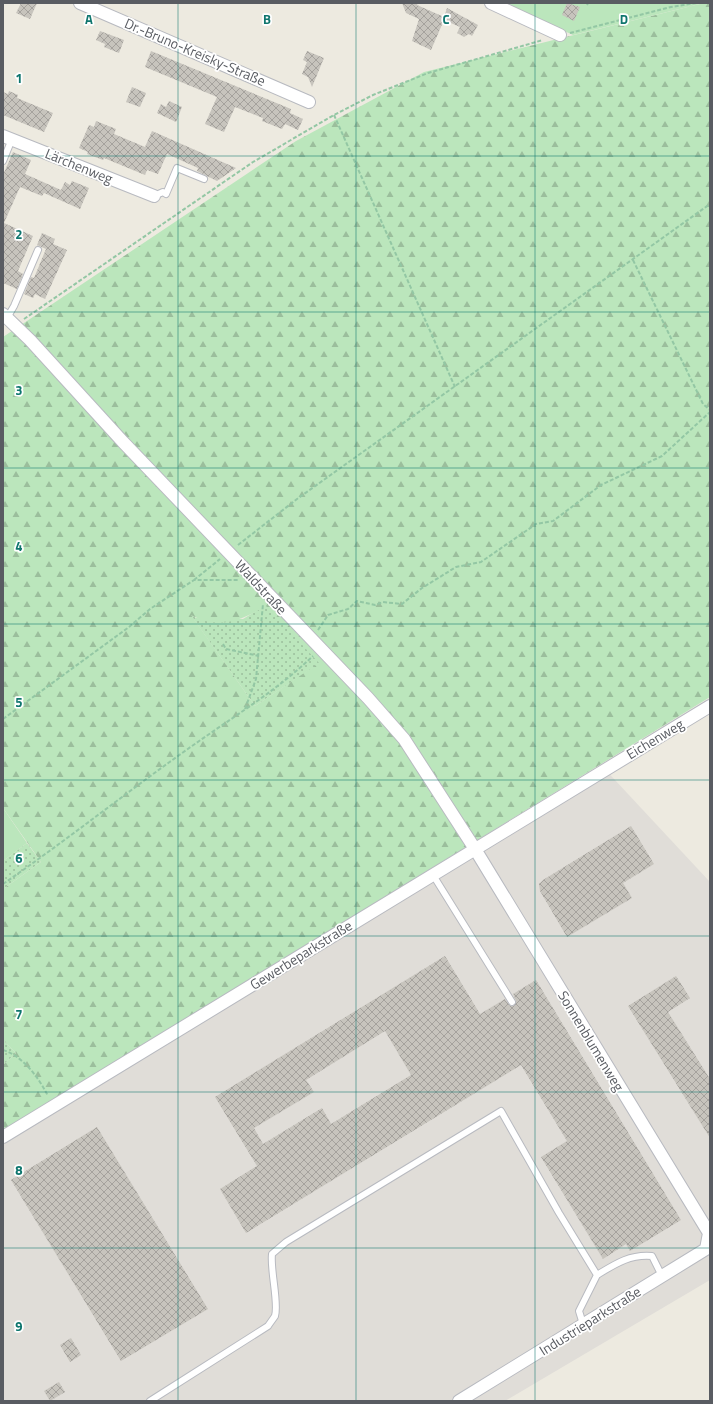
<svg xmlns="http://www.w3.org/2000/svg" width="713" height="1404" font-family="'Titillium Web',sans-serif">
  <defs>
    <pattern id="grass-dots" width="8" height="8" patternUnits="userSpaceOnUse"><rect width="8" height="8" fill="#bbe6bc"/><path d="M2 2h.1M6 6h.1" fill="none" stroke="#9bbe9c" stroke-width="1.8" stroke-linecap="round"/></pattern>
    <pattern id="forest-firs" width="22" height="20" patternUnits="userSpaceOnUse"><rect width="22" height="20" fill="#bbe6bc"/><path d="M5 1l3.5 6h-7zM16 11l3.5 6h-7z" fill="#9bbe9c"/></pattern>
    <pattern id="building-cross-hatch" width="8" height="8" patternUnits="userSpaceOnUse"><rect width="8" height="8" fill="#c7c4bd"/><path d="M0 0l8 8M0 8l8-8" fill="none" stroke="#a5a29d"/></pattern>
  </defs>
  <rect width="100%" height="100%" fill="#edeae0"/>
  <path fill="#e0ddd8" d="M 601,765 L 710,882 L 710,1280 L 505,1401 L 3,1401 L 3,1132 Z"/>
  <path fill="url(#grass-dots)" d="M 266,605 L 320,663 L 255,706 L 190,614 L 196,618 L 243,619 Z
    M 27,843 L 41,862 L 3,889 L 3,861 Z
    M 3,1040 L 16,1053 L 3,1065 Z"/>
  <path fill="url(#forest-firs)" fill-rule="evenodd" d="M 704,3 L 710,3 L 710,697 L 3,1132 L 3,1065 L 16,1053 L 3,1040 L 3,889 L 41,862 L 3,808 L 3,337 L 296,141 L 424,72 ZM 266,606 L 319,663 L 255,706 L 191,615 C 219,630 240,621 266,606 Z"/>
  <path fill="#bbe6bc" d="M 503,3 L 704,3 L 573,35 Z
    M 3,808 L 27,843 L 3,861 Z"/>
  <path fill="url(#building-cross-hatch)" fill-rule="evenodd" d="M 21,3 L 37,3 L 30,19 L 16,13 Z
    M 402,3 L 418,3 L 417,5 L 444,17 L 447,8 L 478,25 L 472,36 L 469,34 L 464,37 L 457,33 L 460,27 L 444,20 L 431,50 L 412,41 L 419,19 L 406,13 Z
    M 567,3 L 580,7 L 574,21 L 562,15 Z
    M 100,31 L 124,40 L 119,53 L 104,47 L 105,44 L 96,40 Z
    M 151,51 L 291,109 L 290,113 L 303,119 L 298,130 L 285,124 L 282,129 L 262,121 L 263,118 L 235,107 L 224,132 L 205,124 L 217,97 L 145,67 Z
    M 307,51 L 324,58 L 312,87 L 308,77 L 302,74 L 307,62 L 303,60 Z
    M 132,87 L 146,93 L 140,107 L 126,102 Z
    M 9,91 L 18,95 L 17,98 L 53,113 L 44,132 L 3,115 L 3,92 L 8,94 Z
    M 169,101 L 182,107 L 176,122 L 157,113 L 161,104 L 166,107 Z
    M 96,121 L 116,129 L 114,134 L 145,147 L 152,131 L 236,168 L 217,181 L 197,171 L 198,168 L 167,154 L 158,174 L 147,170 L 145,175 L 104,158 L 103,160 L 87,154 L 88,152 L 79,148 L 89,125 L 94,127 Z
    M 13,152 L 31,160 L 25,174 L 61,190 L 65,182 L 70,185 L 72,181 L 89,188 L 80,209 L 44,193 L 42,196 L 20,187 L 4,223 L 33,236 L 18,271 L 23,274 L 17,289 L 3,283 L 3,175 Z
    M 42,233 L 55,239 L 53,244 L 67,250 L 45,299 L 35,294 L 33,298 L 24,294 L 31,277 L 34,278 L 46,249 L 37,245 Z
    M 631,826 L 654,864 L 623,883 L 632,898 L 567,937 L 540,891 L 539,884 L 543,880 Z
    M 445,956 L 480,1014 L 505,999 L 510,1006 L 514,1006 L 516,1001 L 513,994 L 536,980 L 681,1220 L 630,1251 L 626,1244 L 603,1259 L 541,1157 L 567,1141 L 521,1065 L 246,1233 L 220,1189 L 257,1166 L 215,1097 ZM 385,1031 L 411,1075 L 331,1124 L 322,1108 L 263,1144 L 254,1128 L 314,1092 L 306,1080 Z
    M 676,976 L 690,998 L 668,1012 L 710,1079 L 710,1138 L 628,1006 Z
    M 97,1127 L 208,1309 L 121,1361 L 11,1180 Z
    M 71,1338 L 81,1355 L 70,1362 L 60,1345 Z
    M 59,1382 L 65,1392 L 50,1401 L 44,1391 Z"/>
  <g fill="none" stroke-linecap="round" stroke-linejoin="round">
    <defs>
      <path id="lane" d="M 3,161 L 12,139
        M 154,196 L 163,192 L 166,194 L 177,168 L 204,179
        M 7,318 L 14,306 L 38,250
        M 433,875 L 512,1002
        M 597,1275 C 615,1264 630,1254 652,1256 L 662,1276
        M 150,1401 L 268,1326 C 270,1323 273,1319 275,1316 C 279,1303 270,1270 272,1254 L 286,1242 L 501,1111 L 559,1213 L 597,1275 L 579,1311 L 583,1324"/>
      <path id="street" d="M 80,3 L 309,102
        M 491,3 L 560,35
        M 3,136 L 154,196
        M 3,314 L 30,340 L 123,442 L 368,698 L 404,739 L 475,849 L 709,1233 L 706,1249 L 459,1401
        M 3,1137 L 710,706"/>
    </defs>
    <use href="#lane" stroke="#b8bac0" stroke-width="8"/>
    <use href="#street" stroke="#b8bac0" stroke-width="14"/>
    <path stroke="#93c7a4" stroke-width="2" stroke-dasharray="4 2" stroke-linecap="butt" d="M 587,5 L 588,3
      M 570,33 L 671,7 L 696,3
      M 334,115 L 455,387
      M 633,260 L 703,404 L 710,410
      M 24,319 L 253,162 L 334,115 L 373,95 L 428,73 L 543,40
      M 238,545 L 297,499 L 710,204
      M 194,580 L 220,559
      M 318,630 L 328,615 L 348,609 L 357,601 L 375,605 L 383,602 L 402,604 L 422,588 L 456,567 L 481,562 L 536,524 L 553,521 L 601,485 L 662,456 L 710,412
      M 223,644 L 226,649 L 259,656
      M 245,709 L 256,679 L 263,604
      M 3,719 L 129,627 L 150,609 L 194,580 L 239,580
      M 3,884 C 67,840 128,791 192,746 C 233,717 276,691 313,656
      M 3,1050 C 23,1056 39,1078 48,1096"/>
    <use href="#lane" stroke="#fff" stroke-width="6"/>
    <use href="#street" stroke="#fff" stroke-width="12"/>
  </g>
  <path fill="none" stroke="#0f766e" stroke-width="1" stroke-opacity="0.55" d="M 178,3 L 178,1401M 356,3 L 356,1401M 535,3 L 535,1401M 3,156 L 710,156M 3,312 L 710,312M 3,468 L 710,468M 3,624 L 710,624M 3,780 L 710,780M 3,936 L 710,936M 3,1092 L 710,1092M 3,1248 L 710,1248"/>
  <g text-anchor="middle" stroke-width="3.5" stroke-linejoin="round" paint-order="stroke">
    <g font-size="14" fill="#595c62" stroke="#fff">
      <text transform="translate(195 52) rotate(23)" y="5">Dr.-Bruno-Kreisky-Straße</text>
      <text transform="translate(79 166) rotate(22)" y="5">Lärchenweg</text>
      <text transform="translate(261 587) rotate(47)" y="5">Waldstraße</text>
      <text transform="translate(655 739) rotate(-31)" y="5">Eichenweg</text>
      <text transform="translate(301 955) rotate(-32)" y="5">Gewerbeparkstraße</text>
      <text transform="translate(591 1041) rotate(59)" y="5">Sonnenblumenweg</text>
      <text transform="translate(590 1321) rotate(-32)" y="5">Industrieparkstraße</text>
    </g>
  </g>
  <g font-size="13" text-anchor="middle" font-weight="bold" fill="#0f766e" stroke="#fff" stroke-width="3.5" stroke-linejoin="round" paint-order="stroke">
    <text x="89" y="24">A</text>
    <text x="267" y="24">B</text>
    <text x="446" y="24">C</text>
    <text x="624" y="24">D</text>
    <text x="19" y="83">1</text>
    <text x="19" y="239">2</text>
    <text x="19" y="395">3</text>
    <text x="19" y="551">4</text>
    <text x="19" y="707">5</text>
    <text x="19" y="863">6</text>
    <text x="19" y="1019">7</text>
    <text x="19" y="1175">8</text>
    <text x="19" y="1331">9</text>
  </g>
  <rect width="713" height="1404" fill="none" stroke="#595c62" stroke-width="8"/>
</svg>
